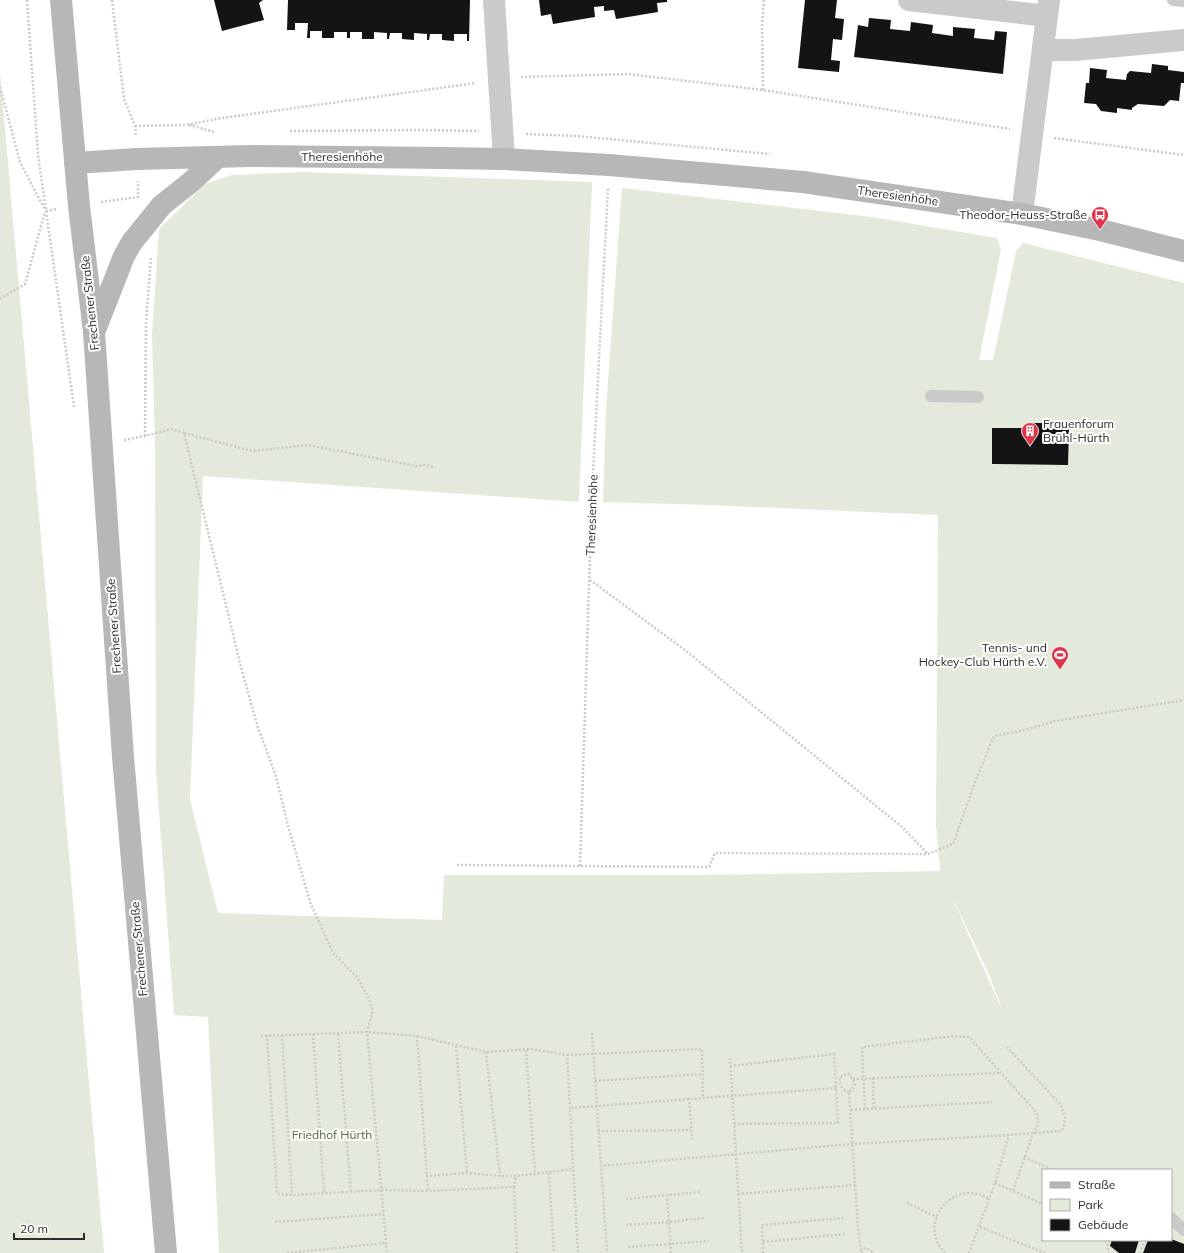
<svg xmlns="http://www.w3.org/2000/svg" width="1184" height="1253" font-family="Mulish,sans-serif">
  <rect width="100%" height="100%" fill="#fff"/>
  <path fill="#e4eadb" fill-rule="evenodd" d="M 0,72 L 104,1253 L 0,1253 Z
    M 304,172 L 592,182 L 579,502 L 203,476 L 190,799 L 218,913 L 442,920 L 444,875 L 705,875 L 940,871 L 936,825 L 938,515 L 708,505 L 603,502 L 606,409 L 622,188 L 872,217 L 997,238 L 1001,250 L 979,360 L 993,360 L 1016,251 L 1023,243 L 1184,283 L 1184,1253 L 219,1253 L 208,1017 L 174,1015 L 156,771 L 155,445 L 152,336 L 159,229 L 205,184 L 232,175 ZM 949,891 L 988,972 L 1004,1014 ZM 1043,1170 L 1171,1170 L 1171,1240 L 1043,1240 Z"/>
  <path fill="#141414" d="M 214,0 L 263,0 L 259,3 L 264,20 L 222,31 Z
    M 288,0 L 470,0 L 469,41 L 467,41 L 467,34 L 454,34 L 454,41 L 442,40 L 442,34 L 430,34 L 429,40 L 427,40 L 427,34 L 414,33 L 414,40 L 402,39 L 402,33 L 390,33 L 389,39 L 387,39 L 387,33 L 374,32 L 374,39 L 362,39 L 362,32 L 350,32 L 350,38 L 347,38 L 347,32 L 334,32 L 334,38 L 322,38 L 322,31 L 310,31 L 310,38 L 307,38 L 308,23 L 295,23 L 295,30 L 287,30 Z
    M 539,0 L 667,0 L 667,2 L 657,3 L 658,12 L 616,19 L 614,10 L 604,11 L 604,6 L 594,7 L 595,17 L 553,24 L 551,14 L 541,16 Z
    M 805,0 L 837,0 L 835,18 L 844,19 L 842,40 L 833,39 L 831,60 L 840,61 L 839,72 L 798,68 Z
    M 869,18 L 891,20 L 890,29 L 910,31 L 911,22 L 933,25 L 932,33 L 953,36 L 953,27 L 975,29 L 974,38 L 994,40 L 995,31 L 1007,32 L 1003,74 L 854,57 L 858,25 L 868,27 Z
    M 1152,64 L 1168,66 L 1168,70 L 1184,72 L 1184,83 L 1181,83 L 1179,101 L 1170,100 L 1164,106 L 1138,104 L 1132,108 L 1132,110 L 1117,108 L 1117,113 L 1101,111 L 1096,104 L 1084,103 L 1086,83 L 1089,83 L 1090,68 L 1107,70 L 1106,78 L 1126,80 L 1127,74 L 1130,71 L 1151,73 Z
    M 1031,423 L 1043,423 L 1043,428 L 1069,429 L 1068,465 L 992,464 L 992,428 L 1031,428 Z
    M 1171,1239 L 1184,1244 L 1184,1253 L 1143,1253 L 1148,1240 Z
    M 1112,1240 L 1139,1240 L 1135,1253 L 1119,1253 L 1110,1246 Z"/>
  <g fill="none" stroke-linecap="round" stroke-linejoin="round">
    <path stroke="#cacaca" stroke-width="2.5" stroke-dasharray="2 2" stroke-linecap="butt" d="M 27,0 L 38,155 L 74,407
      M 112,0 L 124,99 L 135,126 L 136,136
      M 521,77 L 628,74 L 763,90 L 1010,129
      M 0,87 L 20,162 L 44,208
      M 763,90 L 762,25 L 764,0
      M 189,125 L 215,132
      M 135,126 L 186,125 L 222,118 L 476,83
      M 290,131 L 420,130 L 479,131
      M 526,134 L 576,136 L 770,154
      M 1054,138 L 1184,155
      M 101,202 L 138,197 L 138,181
      M 46,211 L 57,209
      M 0,299 L 25,284 L 45,212
      M 184,433 L 252,451 L 308,445 L 416,466 L 426,465 L 434,467
      M 145,436 L 146,324 L 151,257
      M 124,440 L 145,436 L 172,429 L 184,433 L 241,667 L 258,728 L 276,776 L 287,822 L 310,902 L 333,953 L 357,977 L 369,999 L 373,1011 L 367,1032 L 387,1253
      M 590,580 L 685,650 L 902,827 L 927,853
      M 457,865 L 709,867 L 715,853 L 928,854 L 953,844 L 977,777 L 994,736 L 1029,729 L 1055,721 L 1184,700
      M 580,866 L 592,492 L 608,188
      M 592,1033 L 607,1253
      M 313,1034 L 324,1193
      M 338,1034 L 351,1191
      M 267,1035 L 277,1194 L 292,1195 L 383,1190 L 428,1191 L 514,1187 L 516,1176
      M 282,1035 L 292,1195
      M 261,1036 L 367,1032 L 417,1036 L 486,1052 L 531,1049 L 567,1055 L 578,1253
      M 417,1036 L 428,1191
      M 456,1046 L 467,1173
      M 526,1050 L 535,1174
      M 486,1052 L 500,1176
      M 567,1055 L 702,1049 L 703,1097
      M 730,1058 L 742,1253
      M 730,1066 L 834,1054 L 838,1123 L 734,1124
      M 873,1078 L 874,1108
      M 853,1079 L 1000,1073
      M 595,1081 L 702,1074
      M 849,1092 C 842,1090 839,1085 840,1077 L 844,1075 L 849,1074 L 855,1083 L 854,1087 L 849,1092 L 858,1228 L 861,1253
      M 689,1098 L 692,1139
      M 571,1108 L 836,1088
      M 865,1109 L 862,1047 L 955,1036 L 969,1037 L 1037,1113 L 1038,1125 L 1033,1133 L 1013,1191
      M 851,1110 L 992,1102
      M 598,1131 L 691,1130
      M 1024,1157 L 1053,1170
      M 600,1166 L 852,1144 L 1009,1135 L 1061,1131 L 1064,1128 L 1065,1116 L 1060,1104 L 1007,1047
      M 549,1173 L 554,1253
      M 426,1176 L 467,1173 L 500,1176 L 516,1176 L 574,1169
      M 995,1183 L 1043,1204
      M 514,1187 L 517,1253
      M 738,1194 L 855,1185
      M 667,1195 L 671,1253
      M 626,1199 L 700,1192
      M 907,1203 L 937,1217
      M 275,1222 L 384,1214
      M 626,1225 L 669,1222 L 704,1218
      M 980,1227 L 1045,1253
      M 1108,1240 L 1108,1252 L 1110,1253
      M 763,1242 L 844,1234
      M 628,1247 L 709,1241
      M 861,1252 L 865,1248 L 870,1250 L 874,1253
      M 287,1253 L 386,1243
      M 763,1253 L 762,1225 L 843,1218
      M 945,1253 C 916,1224 953,1176 989,1199
      M 969,1253 L 995,1183 L 1009,1135
      M 1140,1253 L 1145,1240"/>
    <path stroke="#cacaca" stroke-width="12" d="M 1173,0 L 1184,1
      M 931,396 L 978,397
      M 1171,1218 L 1184,1230"/>
    <path stroke="#cacaca" stroke-width="22" d="M 494,0 L 504,159
      M 909,0 L 1047,16
      M 1043,50 L 1075,50 L 1184,40
      M 1022,214 L 1049,0"/>
    <path stroke="#b7b7b7" stroke-width="22" d="M 61,0 L 79,206 L 94,332 L 123,757 L 166,1253
      M 75,163 L 137,159 L 249,156 L 444,158 L 504,159 L 609,165 L 803,182 L 1022,214 L 1100,230 L 1184,251
      M 95,330 L 124,256 L 132,242 L 162,205 L 191,182 L 218,157"/>
  </g>
  <defs>
    <symbol id="bus-pin" viewBox="-11 -11 22 30"><path d="M0 17L-7.5 6A9.5 9.5 0 1 1 7.5 6Z" fill="#de354a" stroke="#fff"/><path d="M-5-6H5V4H4V6H2V4H-2V6H-4V4H-5ZM-3.5-4V0h7V-4ZM-3.5 1.2v1.5H-2V1.2ZM2 1.2v1.5H3.5V1.2Z" fill="#fff"/></symbol>
    <symbol id="building-pin" viewBox="-11 -11 22 30"><path d="M0 17L-7.5 6A9.5 9.5 0 1 1 7.5 6Z" fill="#de354a" stroke="#fff"/><path d="M-4-6H4V6H1V3H-1V6H-4ZM-2.5-4.3h1.7v1.8h-1.7ZM.8-4.3h1.7v1.8H.8ZM-2.5-1h1.7V.8h-1.7ZM.8-1h1.7V.8H.8Z" fill="#fff"/></symbol>
    <symbol id="stadium-pin" viewBox="-11 -11 22 30"><path d="M0 17L-7.5 6A9.5 9.5 0 1 1 7.5 6Z" fill="#de354a" stroke="#fff"/><path d="M0-5a6.5 5 0 1 0 0 10a6.5 5 0 1 0 0-10ZM-3.5-1.8h7v3.6h-7Z" fill="#fff"/></symbol>
  </defs>
  <g fill-rule="evenodd">
    <use href="#bus-pin" x="1090" y="205" width="20" height="27"/>
    <use href="#building-pin" x="1020" y="421" width="20" height="27"/>
    <use href="#stadium-pin" x="1050" y="645" width="20" height="27"/>
  </g>
  <g text-anchor="middle" stroke-width="4" stroke-linejoin="round" paint-order="stroke">
    <g font-size="12" fill="#2d2d2d" stroke="#fff">
      <text x="342" y="161">Theresienhöhe</text>
      <text transform="translate(898 196) rotate(8)" y="4">Theresienhöhe</text>
      <text transform="translate(90 303) rotate(-96)" y="4">Frechener Straße</text>
      <text transform="translate(592 515) rotate(-88)" y="4">Theresienhöhe</text>
      <text transform="translate(114 626) rotate(-94)" y="4">Frechener Straße</text>
      <text transform="translate(139 949) rotate(-95)" y="4">Frechener Straße</text>
    </g>
    <g font-size="12" fill="#2d2d2d" stroke="#fff" text-anchor="end">
      <text x="1087" y="219">Theodor-Heuss-Straße</text>
      <text x="1043" y="428" text-anchor="start">Frauenforum<tspan x="1043" dy="14">Brühl-Hürth</tspan></text>
      <text x="1047" y="652">Tennis- und<tspan x="1047" dy="14">Hockey-Club Hürth e.V.</tspan></text>
    </g>
    <g font-size="12" fill="#52673c" stroke="#fff">
      <text x="332" y="1139">Friedhof Hürth</text>
    </g>
  </g>
  <rect x="1042" y="1169" width="130" height="72" fill="#ffffff" stroke="#ababab"/>
  <rect x="1050" y="1182" width="20" height="6" fill="#b7b7b7" stroke="#ababab"/>
  <text x="1078" y="1189" font-size="12" fill="#2d2d2d">Straße</text>
  <rect x="1050" y="1199" width="20" height="12" fill="#e4eadb" stroke="#ababab"/>
  <text x="1078" y="1209" font-size="12" fill="#2d2d2d">Park</text>
  <rect x="1050" y="1219" width="20" height="12" fill="#141414" stroke="#ababab"/>
  <text x="1078" y="1229" font-size="12" fill="#2d2d2d">Gebäude</text>
  <path d="M14 1233v6h70v-6" fill="none" stroke="#2d2d2d" stroke-width="2"/>
  <text x="20" y="1233" font-size="12" fill="#2d2d2d" stroke="#ffffff" stroke-width="3" paint-order="stroke">20 m</text>
</svg>
